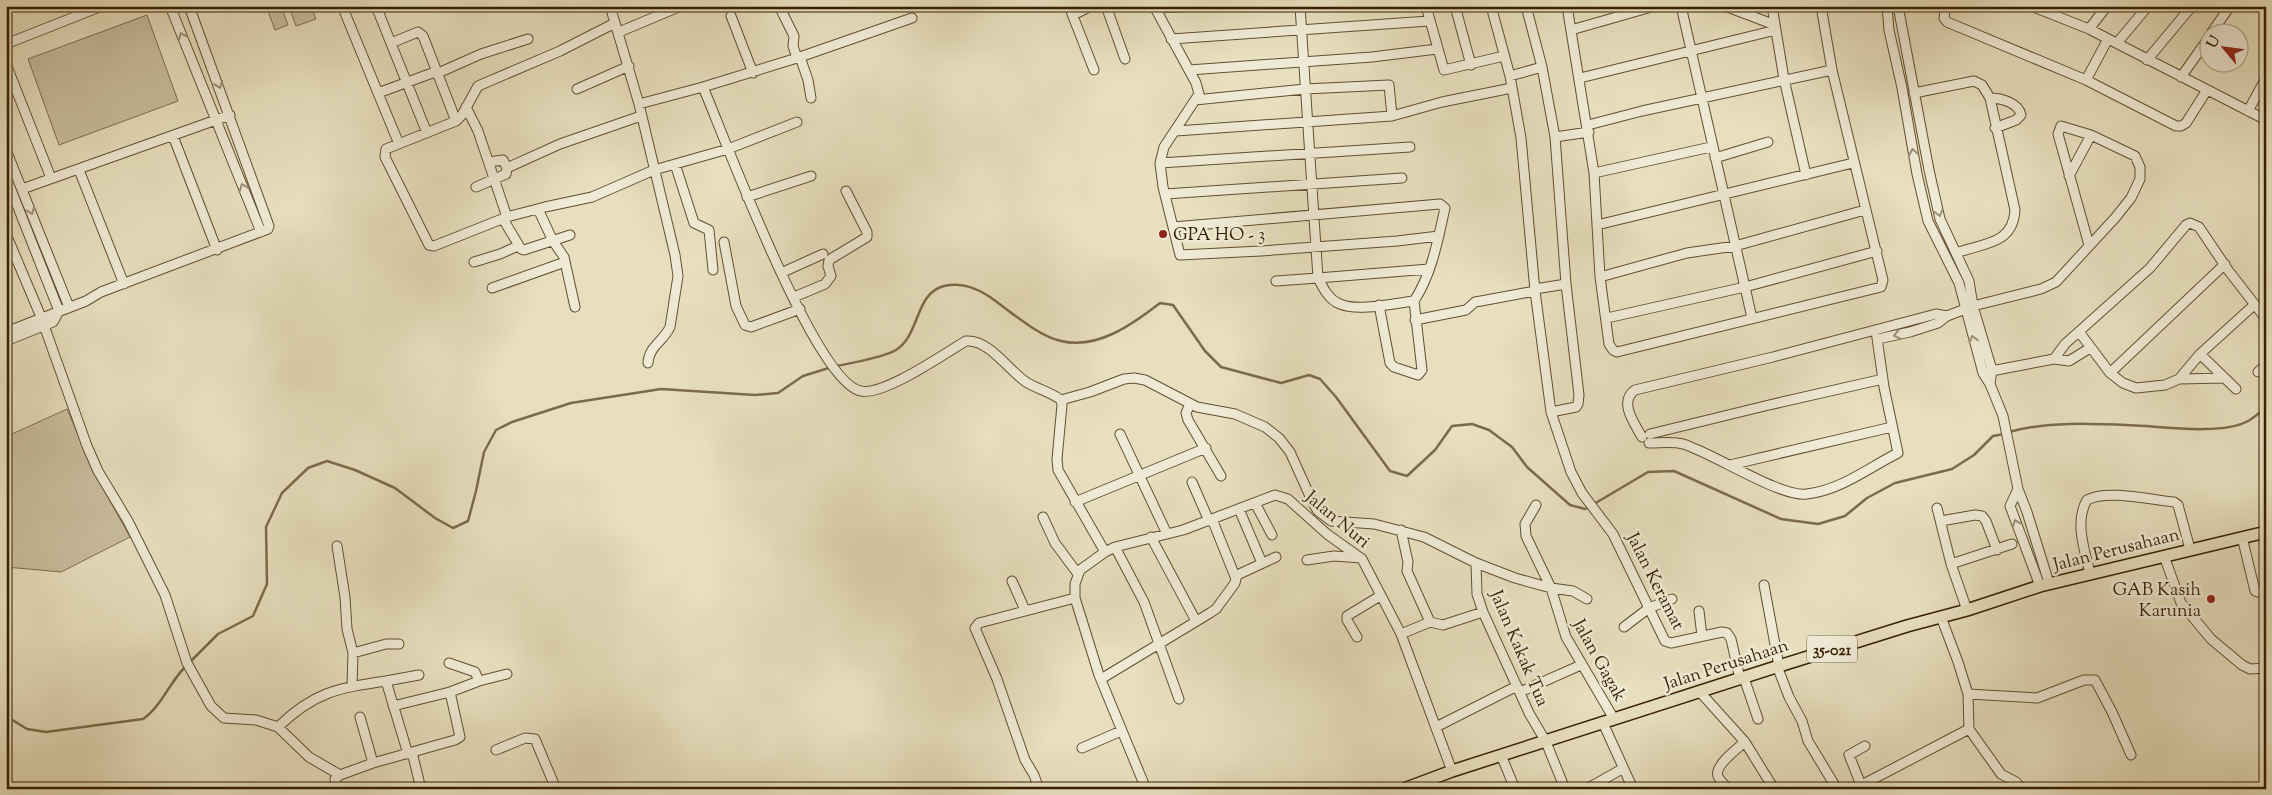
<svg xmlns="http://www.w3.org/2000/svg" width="2272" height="795" font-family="'Sorts Mill Goudy',serif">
  <rect width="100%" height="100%" fill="#e7dfbe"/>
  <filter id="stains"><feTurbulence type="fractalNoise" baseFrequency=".004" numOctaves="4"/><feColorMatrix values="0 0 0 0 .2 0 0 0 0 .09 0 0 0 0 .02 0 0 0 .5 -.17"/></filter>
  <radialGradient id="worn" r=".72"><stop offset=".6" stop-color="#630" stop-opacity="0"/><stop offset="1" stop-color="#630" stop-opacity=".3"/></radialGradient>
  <path fill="#c9be9e" stroke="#806e4f" d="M 266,6 L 281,6 L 288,25 L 275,30 Z
    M 289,6 L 311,6 L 316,19 L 296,26 Z
    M 147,15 L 178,101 L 59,145 L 28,59 Z
    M 67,409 L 95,474 L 130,537 L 61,572 L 6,567 L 6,430 L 12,434 Z"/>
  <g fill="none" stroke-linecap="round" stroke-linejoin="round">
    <path stroke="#7c6b4b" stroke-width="2.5" d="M 837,366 C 851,363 885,357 896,350 C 920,335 915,293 944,286 C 962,282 976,288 990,297 C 1010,311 1038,336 1061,341 C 1097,350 1133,324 1160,303 L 1173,305 L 1205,351 L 1221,367 L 1281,383 L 1309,375 L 1320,379 L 1336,397 L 1390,471 L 1407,476 L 1435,450 L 1452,426 L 1472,424 L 1489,430 L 1512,447 L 1527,467 L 1570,505 L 1585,509 L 1589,507
      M 2009,432 C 2053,420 2100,424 2146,426 C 2172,428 2225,434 2248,421 C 2254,418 2260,412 2266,407
      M 1594,504 L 1648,472 L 1674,471 L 1781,519 L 1818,524 L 1845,516 L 1867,498 L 1895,483 L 1952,469 L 1974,455 L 1993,436 L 2004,434
      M 189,663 L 218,634 L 253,616 L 267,584 L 266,527 L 282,493 L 308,468 L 327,461 L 355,470 L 395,488 L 435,518 L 453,528 L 468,521 L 476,491 L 484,452 L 496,430 L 512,422 L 571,403 L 661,389 L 755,395 L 778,393 L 803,376 L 832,367
      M 6,716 L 27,729 L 46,732 L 143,719 C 160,708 170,682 185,667"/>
    <defs>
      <path id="minor" d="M 170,6 L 261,232
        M 376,6 L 427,133
        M 610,6 L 639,104 L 675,255 L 678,276 L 670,327 C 663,342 649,346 648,363
        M 779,6 L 794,36 L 793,46 L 797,58
        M 1069,6 L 1094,70
        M 1106,6 L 1125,59
        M 1154,6 L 1196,83 L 1199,94 L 1164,147 L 1160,163 L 1163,187 L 1180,255 L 1261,251 L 1397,241 L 1439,236
        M 1426,6 L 1444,70 L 1504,56
        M 1455,6 L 1471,65
        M 1491,6 L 1510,76 L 1521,138 L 1535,291 L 1551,412 L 1576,407 L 1578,404 L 1579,395 L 1566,284 L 1555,137 L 1542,67 L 1526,6
        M 1567,6 L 1594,173 L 1600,277 L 1609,344 L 1613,350 L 1617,352 L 1881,287 L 1883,280 L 1832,70 L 1821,6
        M 1681,6 L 1752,318
        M 1725,6 L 1775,25
        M 1772,6 L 1784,79 L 1806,175
        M 1887,6 L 1889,30 L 1902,88 L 1917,174 L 1928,221 L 1959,283 L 1983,373 L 1990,384 L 2003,416 L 2018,489 L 2027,512 L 2049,583
        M 1898,6 L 1929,170 L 1940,219 L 1969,281 L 1973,306 L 1992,370 L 1990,384
        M 1946,6 L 1944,18 L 1947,22 L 2086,80 L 2176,126 L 2181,126 L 2186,123 L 2207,90
        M 2031,6 L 2089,29 L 2266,120
        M 1155,8 L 1205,6
        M 345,13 L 399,144
        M 1073,15 L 1091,6
        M 731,16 L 753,73
        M 615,23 L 560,51 L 478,86 L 462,115 L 456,121 L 386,149 L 385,157 L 429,245 L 434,246 L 507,217 L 545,207 L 592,197 L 654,170 L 728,149 L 797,122
        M 2089,29 L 2107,6
        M 1571,30 L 1655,6
        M 619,32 L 681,6
        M 2212,32 L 2230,6
        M 1171,39 L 1429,21
        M 391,43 L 418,32 L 423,36 L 456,121
        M 2117,43 L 2148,6
        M 6,44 L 102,6
        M 800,57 L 808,80 L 811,98
        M 2147,60 L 2192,6
        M 6,64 L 51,178
        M 1189,70 L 1372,57 L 1437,49
        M 436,74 L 481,54 L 528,39
        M 1510,76 L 1542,67
        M 2181,77 L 2210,36
        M 1580,78 L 1776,30
        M 2086,80 L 2108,39
        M 703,87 L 797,58 L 912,18
        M 577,89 L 629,66
        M 378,93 L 435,72
        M 1914,93 L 1974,81 L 1982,85 L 1990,98 L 2015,210 C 2013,245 1983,243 1956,253
        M 1990,98 C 2001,98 2019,103 2021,115 L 2016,120 L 1995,128
        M 1195,100 L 1305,89 L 1389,85 L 1392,116
        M 639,104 L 703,87 C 724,136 815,383 861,391 C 884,396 945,353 966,341 C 989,339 1008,370 1026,382 C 1037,389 1051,392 1061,400 L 1062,405 L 1057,459 L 1058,470 L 1105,552 L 1080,570 L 1075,584 L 1075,598 L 1099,675 L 1146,789
        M 466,107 L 478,131 L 507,217
        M 2248,111 L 2266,78
        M 1588,125 L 1642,111 L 1832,70
        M 1176,131 L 1392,116 L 1442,102 L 1512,88
        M 173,136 L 217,250
        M 1555,137 L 1589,132
        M 6,150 L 69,307
        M 1715,158 L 1768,142
        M 1160,163 L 1410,147
        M 675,164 L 694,223 L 709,230 L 713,270
        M 507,168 L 560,144 L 641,116
        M 79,170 L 124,284
        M 1594,173 L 1711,147
        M 2069,176 L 2091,135
        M 6,177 L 59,311
        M 476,187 L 506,174 L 507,168 L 503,160 L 489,162
        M 22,189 L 230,115
        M 1165,194 L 1402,178
        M 747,197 L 811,176
        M 538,209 L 553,241 L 564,257 L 575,307
        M 503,219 L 521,249 L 524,250 L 570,235
        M 1597,225 L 1853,163
        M 1173,227 L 1440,204 L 1445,208 C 1438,239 1432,274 1414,301 C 1395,303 1358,312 1340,304 C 1329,300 1323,288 1318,278 L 1429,269
        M 6,234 L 41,317 L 87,446 L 98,471 L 128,521 L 165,595 L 187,663 L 211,706 L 224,718 L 256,720 L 278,727 L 309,757 L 340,775 L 335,779 L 337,789
        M 724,242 L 736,306 L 745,325 L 751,327 L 800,309
        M 474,262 L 500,254 L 518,246
        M 781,273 L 823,254
        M 1600,277 L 1687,253 L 1735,246 L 1865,210
        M 1276,281 L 1318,278 L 1300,6
        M 492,288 L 565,262
        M 1535,289 L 1566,284
        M 794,297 L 825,284 L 831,276 L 828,266 L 829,260 L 867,237 L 867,232 L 846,191
        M 1379,305 L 1390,363 L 1394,367 L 1418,375 L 1422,370 L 1414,301
        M 1607,318 L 1745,287 L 1877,251
        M 1415,320 L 1466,310 L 1475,302 L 1481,301 L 1535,291
        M 6,332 L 86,301 L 101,292 L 268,229 L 269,226 L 189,6
        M 2080,333 L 2110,373 L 2123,383 L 2136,388 L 2165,385 L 2179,379 L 2200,354 L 2254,305
        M 1878,339 L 1910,332 L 1938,323 L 1947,316 L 1973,306 L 2041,289 L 2056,282 L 2115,218 L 2131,198 L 2140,179 L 2140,167 L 2135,156 L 2091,135 L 2061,126 L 2058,134 L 2089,245
        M 6,341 L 53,322 L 59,311
        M 2200,354 L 2236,389
        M 2054,359 L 2065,344 L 2150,268 L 2186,225 L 2190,223 L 2199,227 L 2228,270 L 2266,319
        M 1986,372 L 2054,359 L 2069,361 L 2090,348
        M 2258,372 L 2266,365
        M 2110,373 L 2225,264
        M 2179,379 L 2224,378
        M 1061,400 L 1090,392 L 1124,379 L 1134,378 L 1145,380 L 1197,407 L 1235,414 L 1265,427 L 1279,438 L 1290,452 L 1313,503 L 1318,511 L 1331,521 L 1374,524 L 1424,537 L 1476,563 L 1515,578 L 1551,588 L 1573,591 L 1587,599
        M 1190,404 L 1186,413 L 1188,420 L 1221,476
        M 1551,412 L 1571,472 L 1582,493 L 1613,534 L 1665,641 L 1671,643 L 1722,632 L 1727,633 L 1731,639 L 1740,679
        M 1120,434 L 1167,534
        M 1650,434 L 1769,405 L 1883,379
        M 1642,437 C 1635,424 1618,402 1635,390 L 1773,357 L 1936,314 L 1947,316
        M 1649,443 C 1660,443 1673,441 1683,444 C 1713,453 1781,498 1807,494 C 1841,490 1868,468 1898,453 L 1884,387 L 1876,331
        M 1730,465 L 1892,427
        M 1192,482 L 1209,521
        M 2018,489 L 2010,506 L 2040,586
        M 1075,502 L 1206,448
        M 1255,503 L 1272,535
        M 1536,505 L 1525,524 L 1526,536 L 1551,588 L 1566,637 L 1614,719
        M 1937,508 L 1951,564 L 1967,610
        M 1239,509 L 1262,563
        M 1043,517 L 1055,543 L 1078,574
        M 1941,521 L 1975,515 L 1982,516 L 1986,521 L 1997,550
        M 1401,530 L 1408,562 L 1407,571 L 1430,622
        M 1151,537 L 1196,621
        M 2242,537 L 2255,591 L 2261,593 L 2266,592
        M 337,546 L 345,597 L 347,629 L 353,653 L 352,686
        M 1115,547 L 1144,602 L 1179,699
        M 1105,552 L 1115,547 L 1183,530 L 1275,495 L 1288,499 L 1327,534 L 1362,559 L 1401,634 L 1452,771
        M 2164,556 L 2181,603 L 2211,639 L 2242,665 L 2250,669 L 2266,668
        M 1307,560 L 1334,556 L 1361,558
        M 1476,563 L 1477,594 L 1483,612 L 1529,713 L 1546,742 L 1565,789
        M 1951,564 L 2012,544
        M 2090,574 C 2085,551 2074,522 2087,500 C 2107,489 2151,500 2174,502 L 2178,505 L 2190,549
        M 1235,576 L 1276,557
        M 1012,581 L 1025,610
        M 1764,585 L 1779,666
        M 1699,611 L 1702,636
        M 1624,627 L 1649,608 L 1672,599
        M 1401,634 L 1430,622 L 1443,625 L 1483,612
        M 1357,637 L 1347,620 L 1347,616 L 1380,596
        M 353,653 L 386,644 L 399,644
        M 449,663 L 475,672 L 479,681
        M 1777,666 L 1789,697 L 1802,721 L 1808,741 L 1837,789
        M 1744,678 L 1758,719
        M 1101,679 L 1210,613 L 1216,609 L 1235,583 L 1236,579 L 1212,519
        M 386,681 L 419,675
        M 1520,692 L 1581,665
        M 1700,692 L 1745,742 L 1774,789
        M 1968,694 L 2037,698 L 2084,680 L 2095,680 L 2112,712 L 2131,755
        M 393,706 L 450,692 L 479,681 L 507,674
        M 360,717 L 373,763
        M 1603,723 L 1633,789
        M 278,727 C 314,692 338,688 386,681 L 408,754
        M 1436,727 L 1517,686
        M 1969,729 L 2001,774 L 2016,782 L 2022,789
        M 1082,748 L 1121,731
        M 496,750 L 525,738 L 535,739 L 556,789
        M 412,752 L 421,789
        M 1501,755 L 1515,789
        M 340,775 L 373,763 L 455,740 L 460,737 L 450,692
        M 1861,785 L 1849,755 L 1865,746
        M 1039,789 L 1034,775 L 1025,760 L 997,679 L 975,628 L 979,623 L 1075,598
        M 1586,789 L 1599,782
        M 1602,789 L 1599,782 L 1622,769
        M 1728,789 C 1725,785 1719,780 1718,776 C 1714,766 1738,748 1745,742
        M 1854,789 L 1969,729 L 1968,694 L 1958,662 L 1941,617"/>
      <path id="major" d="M 1404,789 L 1452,771 L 1779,666 L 1907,626 L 1967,610 L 2040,586 L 2266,532"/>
    </defs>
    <use href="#minor" stroke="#624f30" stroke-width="11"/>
    <use href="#major" stroke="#361f00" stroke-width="14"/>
    <use href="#minor" stroke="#efead5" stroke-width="9"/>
    <use href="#major" stroke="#e7dfbe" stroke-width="11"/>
  </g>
  <defs><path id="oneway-chevron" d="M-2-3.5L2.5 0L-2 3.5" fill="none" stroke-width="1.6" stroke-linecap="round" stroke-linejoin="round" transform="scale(1.25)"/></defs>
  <g stroke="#9c8f75">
    <use href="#oneway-chevron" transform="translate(182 36) rotate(-112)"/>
    <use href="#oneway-chevron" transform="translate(219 85) rotate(70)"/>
    <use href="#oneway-chevron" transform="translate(1913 152) rotate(-100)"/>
    <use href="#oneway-chevron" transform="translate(243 187) rotate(-111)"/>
    <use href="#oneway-chevron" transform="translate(31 211) rotate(68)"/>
    <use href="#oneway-chevron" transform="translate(1939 213) rotate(75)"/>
    <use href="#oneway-chevron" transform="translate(1897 335) rotate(168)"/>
    <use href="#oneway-chevron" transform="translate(1973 339) rotate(-106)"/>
    <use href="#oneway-chevron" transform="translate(2016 523) rotate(-112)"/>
  </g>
  <g fill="#8f2418" stroke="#efead5" stroke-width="2">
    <circle cx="1163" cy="234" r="5"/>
    <circle cx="2211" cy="599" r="5"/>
  </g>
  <g text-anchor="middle" stroke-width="5" stroke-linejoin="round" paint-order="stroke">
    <rect fill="#efead5" stroke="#6e5c40" stroke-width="1" x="1807" y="635.5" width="50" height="27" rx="4"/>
    <g font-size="16" font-weight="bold" fill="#361f00">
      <text x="1832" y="655">35-021</text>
    </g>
    <g font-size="18" fill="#361f00" stroke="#efead5" text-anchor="start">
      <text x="1173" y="240">GPA HO - 3</text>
      <text x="2201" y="595" text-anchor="end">GAB Kasih<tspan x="2201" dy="21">Karunia</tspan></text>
    </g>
    <g font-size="18" fill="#361f00" stroke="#efead5">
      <text transform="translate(1338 519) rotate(40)" y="6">Jalan Nuri</text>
      <text transform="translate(2116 549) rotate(-14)" y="6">Jalan Perusahaan</text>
      <text transform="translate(1656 581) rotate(63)" y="6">Jalan Keramat</text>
      <text transform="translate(1520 648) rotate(67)" y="6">Jalan Kakak Tua</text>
      <text transform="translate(1600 660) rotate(61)" y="6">Jalan Gagak</text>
      <text transform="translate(1726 664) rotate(-18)" y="6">Jalan Perusahaan</text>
    </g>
  </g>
  <rect width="2272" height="795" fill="none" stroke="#e7dfbe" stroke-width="25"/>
  <rect x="8" y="8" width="2257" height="780" fill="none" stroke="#361f00" stroke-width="2.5"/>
  <rect x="12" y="12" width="2247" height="770" fill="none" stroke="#361f00"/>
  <g transform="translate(2224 48) rotate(299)"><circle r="24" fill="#efead5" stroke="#a59980"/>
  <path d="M0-4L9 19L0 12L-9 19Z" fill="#8f2418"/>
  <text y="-8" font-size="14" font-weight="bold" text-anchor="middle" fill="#361f00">U</text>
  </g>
  <rect width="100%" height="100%" filter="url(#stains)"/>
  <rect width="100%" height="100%" fill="url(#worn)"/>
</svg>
